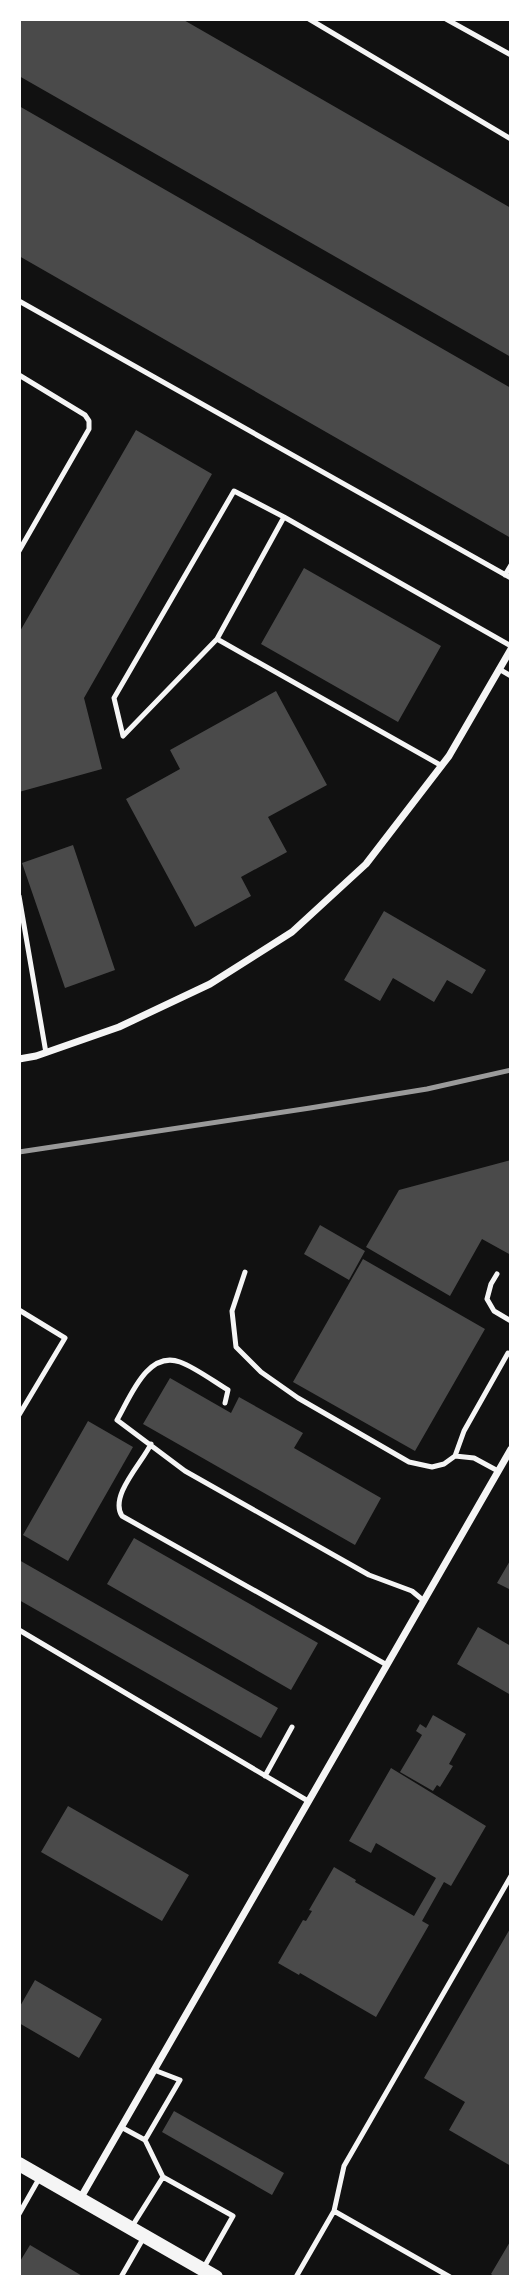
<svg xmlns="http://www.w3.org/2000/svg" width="530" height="2296" font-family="'PT Sans Narrow',sans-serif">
  <rect width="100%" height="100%" fill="#111"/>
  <path fill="#4a4a4a" d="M 19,19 L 182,19 L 511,208 L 511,357 L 19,76 Z
    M 19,106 L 511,388 L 511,538 L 19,256 Z
    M 136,430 L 212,474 L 84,698 L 102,769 L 19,792 L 19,633 Z
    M 304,568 L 441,646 L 398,722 L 261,644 Z
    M 276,691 L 327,785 L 268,817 L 287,852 L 241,877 L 251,896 L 195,927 L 126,799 L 180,769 L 170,750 Z
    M 73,845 L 115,970 L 65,988 L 22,863 Z
    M 384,911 L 486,970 L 472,994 L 447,980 L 434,1002 L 393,978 L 380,1001 L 344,980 Z
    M 511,1160 L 511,1255 L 482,1239 L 450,1296 L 366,1247 L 399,1190 Z
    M 320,1225 L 365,1251 L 349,1280 L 304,1254 Z
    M 363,1259 L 485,1329 L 415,1451 L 293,1382 Z
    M 170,1378 L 231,1413 L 239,1397 L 303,1433 L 294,1448 L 381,1498 L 355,1545 L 143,1424 Z
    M 88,1421 L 133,1447 L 68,1561 L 23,1535 Z
    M 134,1538 L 318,1643 L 291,1690 L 107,1584 Z
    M 511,1559 L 511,1590 L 497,1583 Z
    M 19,1560 L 278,1708 L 261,1738 L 19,1600 Z
    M 478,1627 L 511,1646 L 511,1695 L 457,1664 Z
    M 433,1715 L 466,1734 L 449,1764 L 453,1766 L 440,1787 L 437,1785 L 433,1791 L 400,1772 L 422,1735 L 416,1731 L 420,1724 L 426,1728 Z
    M 391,1768 L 486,1826 L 451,1886 L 444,1882 L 422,1921 L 429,1925 L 376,2017 L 300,1973 L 299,1975 L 278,1963 L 303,1920 L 306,1921 L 312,1911 L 309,1910 L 334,1867 L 356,1880 L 355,1882 L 414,1916 L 436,1878 L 376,1843 L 371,1853 L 349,1841 Z
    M 68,1806 L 189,1875 L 162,1921 L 41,1852 Z
    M 511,1927 L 511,2166 L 449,2130 L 465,2102 L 424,2078 Z
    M 35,1980 L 102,2019 L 79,2058 L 19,2023 L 19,2008 Z
    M 174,2111 L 284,2173 L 272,2195 L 162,2132 Z
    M 511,2240 L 511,2277 L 495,2277 L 491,2274 Z
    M 30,2245 L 84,2277 L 19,2277 L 19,2263 Z"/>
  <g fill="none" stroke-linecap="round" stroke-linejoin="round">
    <path stroke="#f5f5f5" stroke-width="5" d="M 309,19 L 511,139
      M 446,19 L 511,55
      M 19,301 L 511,578
      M 19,375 L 85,415 L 89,421 L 89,429 L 19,551
      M 505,575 L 511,565
      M 217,639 L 123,736 L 114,698 L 234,491 L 284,517
      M 499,669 L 511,676
      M 442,766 L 217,639 L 284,517 L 511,646
      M 19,896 L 46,1053
      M 245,1272 L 232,1311 L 236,1347 L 261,1372 L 298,1398 L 409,1462 L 432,1467 L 444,1464 L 455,1456 L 474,1458 L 498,1471
      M 497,1274 L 491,1284 L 487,1299 L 494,1311 L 511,1321
      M 19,1310 L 65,1338 L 19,1415
      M 225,1403 L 228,1390 C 213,1381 196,1368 180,1362 C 147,1350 130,1398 117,1420 L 185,1471 L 369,1575 L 412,1591 L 424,1601
      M 151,1444 C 142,1463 109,1496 122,1516 L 387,1665
      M 455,1456 L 464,1431 L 508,1353 L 511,1355
      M 19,1630 L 308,1801
      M 265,1776 L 292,1727
      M 121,2127 L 145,2140 L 180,2080 L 154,2070
      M 145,2140 L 163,2177 L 233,2216 L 203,2269
      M 334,2211 L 450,2277
      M 19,2214 L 40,2177
      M 131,2228 L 163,2177
      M 121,2277 L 144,2237
      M 296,2277 L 334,2211 L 344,2166 L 511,1876"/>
    <path stroke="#f5f5f5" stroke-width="7" d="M 19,1059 L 36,1056 L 119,1027 L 210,984 L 292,932 L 366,864 L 449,756 L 511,649
      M 80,2199 L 511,1449"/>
    <path stroke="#f5f5f5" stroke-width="14" d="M 19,2164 L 216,2277"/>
    <path stroke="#9a9a9a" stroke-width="5" d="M 19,1152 L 310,1108 L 427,1089 L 511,1070"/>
  </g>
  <rect width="530" height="2296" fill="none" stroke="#ffffff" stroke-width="42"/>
</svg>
